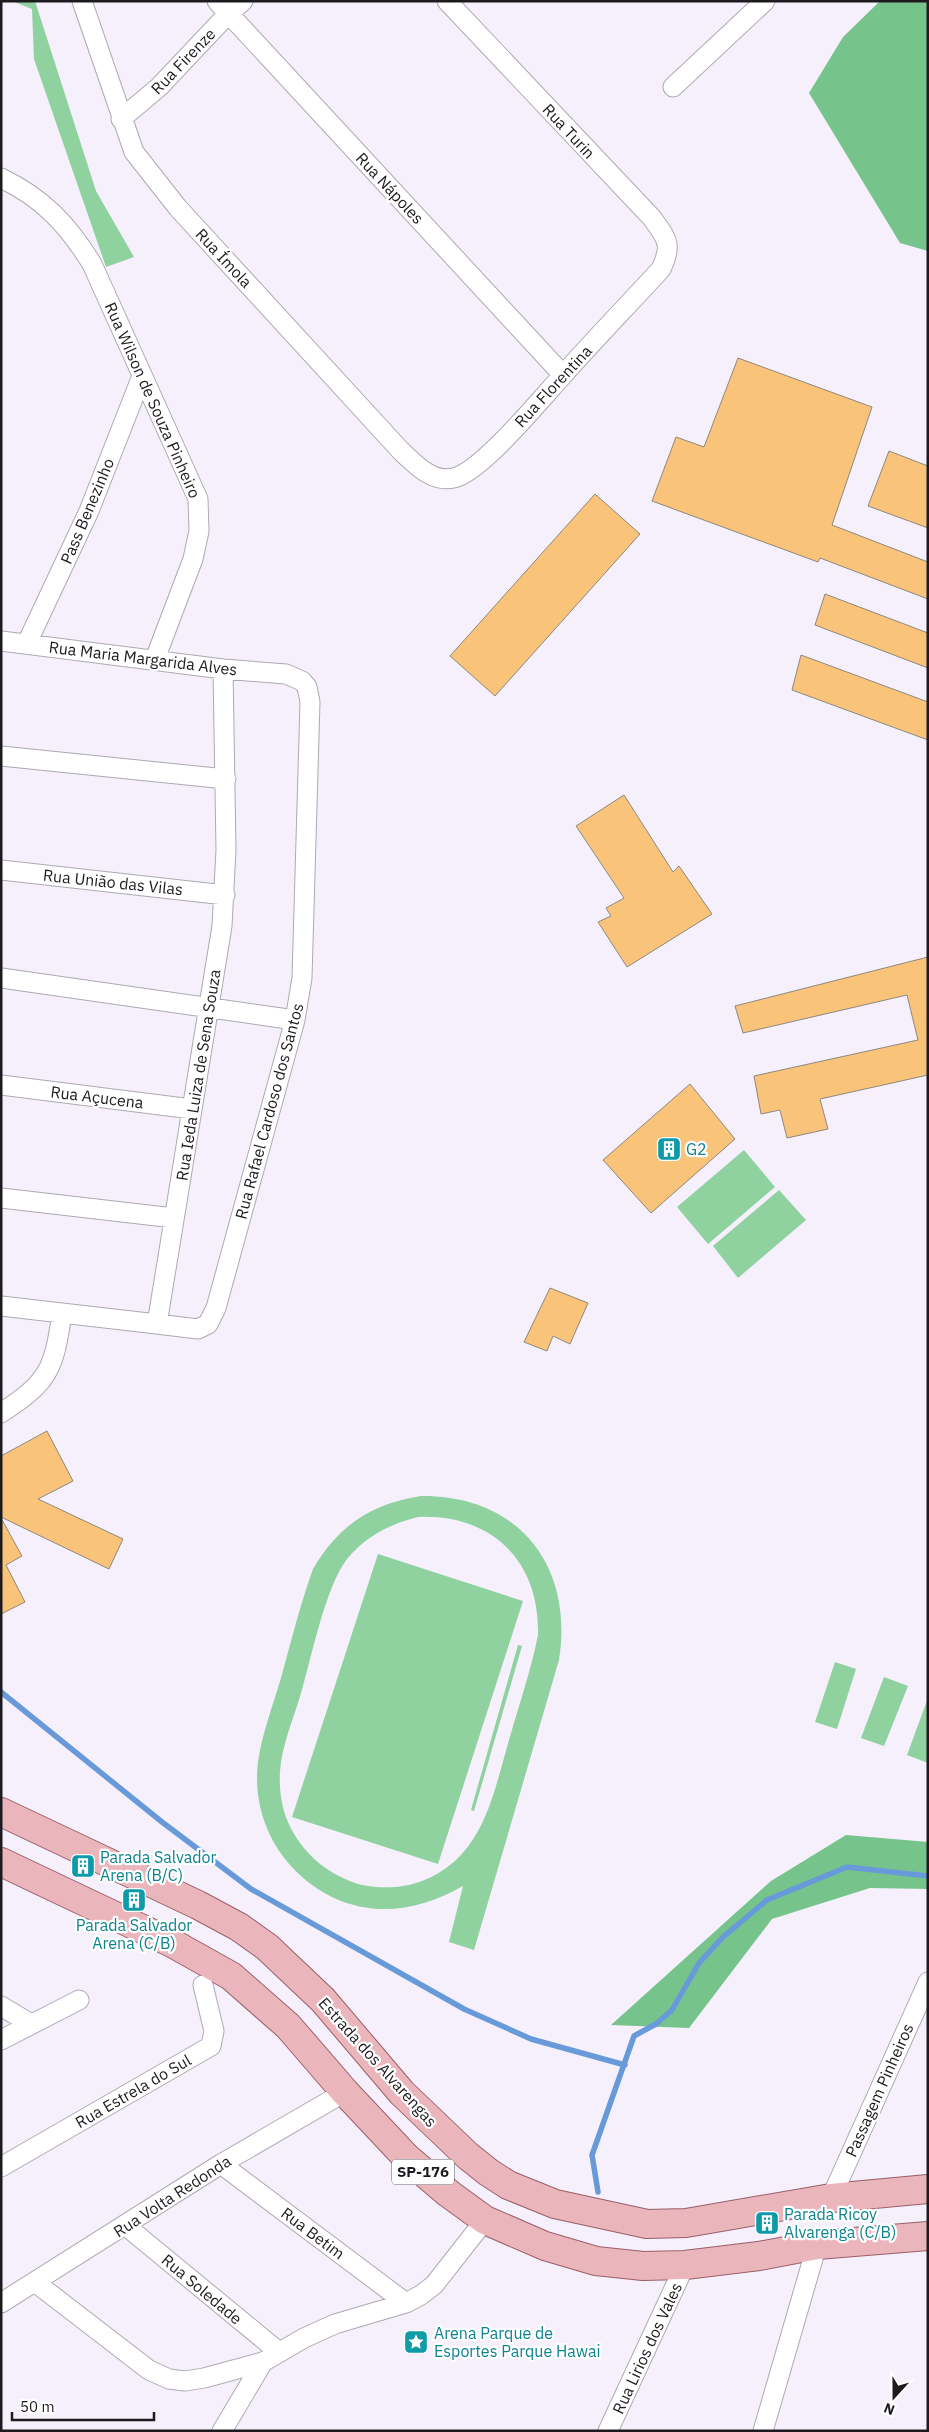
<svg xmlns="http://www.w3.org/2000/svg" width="929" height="2432" font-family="'IBM Plex Sans',sans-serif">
  <rect width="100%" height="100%" fill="#f5f0fb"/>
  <path fill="#90d1a0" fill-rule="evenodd" d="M 12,1 L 35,1 L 96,191 L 134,257 L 106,267 L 34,59 L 32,9 Z
    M 744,1150 L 775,1187 L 708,1244 L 677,1207 Z
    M 779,1190 L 806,1220 L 738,1278 L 713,1246 Z
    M 421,1496 C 518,1495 574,1565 559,1660 L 474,1950 L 449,1942 L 463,1886 C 423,1909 378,1918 334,1898 C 282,1873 251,1820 258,1762 C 262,1734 273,1705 281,1678 C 291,1642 300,1605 313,1569 C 339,1525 371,1504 421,1496 ZM 418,1517 C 492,1514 540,1561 538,1635 C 531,1670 519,1705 509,1740 C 493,1795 483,1858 422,1881 C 404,1888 382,1889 362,1885 C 329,1876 302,1854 288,1822 C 281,1806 279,1788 280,1771 C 282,1744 294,1718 301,1693 C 312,1656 325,1588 347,1559 C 366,1536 390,1524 418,1517 Z
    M 378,1554 L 523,1601 L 438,1864 L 292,1817 Z
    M 518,1645 L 522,1646 L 474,1811 L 471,1810 Z
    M 835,1662 L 856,1669 L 837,1729 L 815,1722 Z
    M 884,1677 L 908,1686 L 884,1746 L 861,1738 Z
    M 928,1698 L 928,1763 L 907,1755 Z"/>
  <path fill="#77c38c" d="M 880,1 L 928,1 L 928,251 L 900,243 L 809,93 L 843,37 Z
    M 846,1835 L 928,1842 L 928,1889 L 870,1888 L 772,1919 L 689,2028 L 611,2025 L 771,1881 Z"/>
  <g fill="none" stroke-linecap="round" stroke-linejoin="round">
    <path stroke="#689ada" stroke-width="5.5" d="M 1,1692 L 162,1822 L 251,1889 L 464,2009 L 531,2039 L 625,2065
      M 598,2192 L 592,2155 L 634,2036 L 656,2024 L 672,2010 L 699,1963 L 723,1937 L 767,1900 L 847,1867 L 928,1876"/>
  </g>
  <path fill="#f9c47a" stroke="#8e877e" d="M 738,358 L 872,407 L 832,525 L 928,562 L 928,599 L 820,558 L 818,562 L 652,501 L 676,437 L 704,447 Z
    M 889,451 L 928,466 L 928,528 L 868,506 Z
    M 595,494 L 640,534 L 495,696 L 450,656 Z
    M 825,594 L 928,633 L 928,668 L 815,625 Z
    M 801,655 L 928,702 L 928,740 L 792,690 Z
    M 624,795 L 673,872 L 679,866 L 712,914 L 627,967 L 598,922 L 611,916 L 606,908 L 624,898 L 576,826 Z
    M 928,957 L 928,1075 L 820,1099 L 828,1129 L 787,1138 L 780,1110 L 761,1114 L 754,1076 L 918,1040 L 907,995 L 743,1033 L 735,1006 Z
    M 690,1084 L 735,1139 L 651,1213 L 603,1160 Z
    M 550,1288 L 588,1303 L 570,1344 L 553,1336 L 547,1351 L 524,1342 Z
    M 47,1431 L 73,1481 L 38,1499 L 123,1539 L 109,1569 L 1,1517 L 1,1456 Z
    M 1,1518 L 22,1556 L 6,1565 L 25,1602 L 1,1614 Z"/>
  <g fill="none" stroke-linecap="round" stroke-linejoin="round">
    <defs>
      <path id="street" d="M 82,1 L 134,152 L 178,208 L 401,451 C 416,465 434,485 457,477 C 485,467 541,399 563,375 C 595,339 629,304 661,269 C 673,244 667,239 652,218 L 447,1
        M 217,1 L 563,375
        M 673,87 L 765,1
        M 121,119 L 159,87 L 228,14 L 243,1
        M 1,178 C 43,198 68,225 92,264 L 198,499 L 199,531 L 193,559 L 155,659
        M 1,641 L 223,669 L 286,674 L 302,681 L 307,687 L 310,702 L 302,978 L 295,1020 L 216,1308 L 208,1324 L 198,1329 L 157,1324
        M 27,643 L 89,511 L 142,376
        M 1,756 L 226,779
        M 1,870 L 225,895
        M 1,978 L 295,1020
        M 1,1085 L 192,1109
        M 1,1198 L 174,1218
        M 1,1306 L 157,1324 L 222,926 L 226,850 L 223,669
        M 1,1413 C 49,1382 54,1369 62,1313
        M 1,2006 L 31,2024
        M 1,2040 L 79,2000
        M 221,2164 L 406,2303
        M 1,2167 L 211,2046 L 214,2031 L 203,1985
        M 831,2198 L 928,1982
        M 126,2226 L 279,2352
        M 36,2283 L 149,2370 L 169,2379 L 185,2381 L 204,2378 L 263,2362 L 304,2338 L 335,2324 L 406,2303 L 421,2295 L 434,2285 L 485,2220
        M 1,2303 L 221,2164 L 345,2092
        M 222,2431 L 263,2362
        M 608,2431 L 685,2265
        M 763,2431 L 817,2245"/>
      <path id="primary" d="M 1,1812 L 198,1905 L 239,1927 L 267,1947 L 323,2000 L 402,2093 L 468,2156 L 488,2172 L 508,2185 L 555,2204 L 647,2224 L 686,2223 L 831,2198 L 928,2189
        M 1,1862 L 172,1943 L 231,1976 L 288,2026 L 345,2092 L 407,2158 L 448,2193 L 485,2220 L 545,2246 L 596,2261 L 643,2266 L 685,2265 L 759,2256 L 817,2245 L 928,2236"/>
    </defs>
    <use href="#street" stroke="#ada9b3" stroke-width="21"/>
    <use href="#primary" stroke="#9a5f68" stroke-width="30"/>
    <use href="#street" stroke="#fff" stroke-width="19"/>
    <use href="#primary" stroke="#ebb5bc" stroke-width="28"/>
  </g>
  <defs>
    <symbol id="building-square" viewBox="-11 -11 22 22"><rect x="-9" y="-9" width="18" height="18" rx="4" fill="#0f9aa8" stroke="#fff"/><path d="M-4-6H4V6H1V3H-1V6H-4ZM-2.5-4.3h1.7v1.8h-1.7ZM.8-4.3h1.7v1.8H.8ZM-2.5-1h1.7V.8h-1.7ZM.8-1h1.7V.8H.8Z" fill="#fff"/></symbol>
    <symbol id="sight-square" viewBox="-11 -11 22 22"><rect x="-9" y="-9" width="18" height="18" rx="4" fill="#0f9aa8" stroke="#fff"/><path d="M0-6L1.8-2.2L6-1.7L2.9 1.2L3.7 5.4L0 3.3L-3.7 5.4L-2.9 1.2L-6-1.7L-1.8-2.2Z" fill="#fff"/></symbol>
  </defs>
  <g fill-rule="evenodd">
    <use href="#building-square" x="655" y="1135" width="28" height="28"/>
    <use href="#building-square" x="69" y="1852" width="28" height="28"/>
    <use href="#building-square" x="120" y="1886" width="28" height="28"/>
    <use href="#building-square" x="753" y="2209" width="28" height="28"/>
    <use href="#sight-square" x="402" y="2328" width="28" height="28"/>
  </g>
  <g text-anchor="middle" stroke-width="4.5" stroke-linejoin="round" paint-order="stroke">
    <rect fill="#fff" stroke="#615f62" stroke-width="1" x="392" y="2159.5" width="62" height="25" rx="4"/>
    <g font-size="15" font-weight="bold" fill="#1d1b1f">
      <text x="423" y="2177">SP-176</text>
    </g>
    <g font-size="16" fill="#1d1b1f" stroke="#fff">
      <text transform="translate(183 61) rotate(-46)" y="6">Rua Firenze</text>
      <text transform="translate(569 131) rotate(47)" y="6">Rua Turin</text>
      <text transform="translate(390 188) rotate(47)" y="6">Rua Nápoles</text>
      <text transform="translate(224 258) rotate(47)" y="6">Rua Ímola</text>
      <text transform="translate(553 386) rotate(-47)" y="6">Rua Florentina</text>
      <text transform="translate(153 400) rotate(66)" y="6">Rua Wilson de Souza Pinheiro</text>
      <text transform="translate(87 511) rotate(-67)" y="6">Pass Benezinho</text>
      <text transform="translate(143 658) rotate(7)" y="6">Rua Maria Margarida Alves</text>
      <text transform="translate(113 882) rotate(6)" y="6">Rua União das Vilas</text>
      <text transform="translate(198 1075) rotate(-81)" y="6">Rua Ieda Luiza de Sena Souza</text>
      <text transform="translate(97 1097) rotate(7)" y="6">Rua Açucena</text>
      <text transform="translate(269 1111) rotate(-75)" y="6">Rua Rafael Cardoso dos Santos</text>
      <text transform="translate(378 2062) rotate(48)" y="6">Estrada dos Alvarengas</text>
      <text transform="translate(879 2090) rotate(-66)" y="6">Passagem Pinheiros</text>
      <text transform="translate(133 2091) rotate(-30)" y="6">Rua Estrela do Sul</text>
      <text transform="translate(172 2196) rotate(-33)" y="6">Rua Volta Redonda</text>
      <text transform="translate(313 2233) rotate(37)" y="6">Rua Betim</text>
      <text transform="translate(202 2289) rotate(40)" y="6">Rua Soledade</text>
      <text transform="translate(647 2348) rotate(-65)" y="6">Rua Lirios dos Vales</text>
    </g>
    <g font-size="16" fill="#0d838f" stroke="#fff" text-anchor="start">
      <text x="686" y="1155">G2</text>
      <text x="100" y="1863">Parada Salvador<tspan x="100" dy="18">Arena (B/C)</tspan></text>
      <text x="134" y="1931" text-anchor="middle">Parada Salvador<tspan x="134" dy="18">Arena (C/B)</tspan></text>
      <text x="784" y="2220">Parada Ricoy<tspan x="784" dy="18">Alvarenga (C/B)</tspan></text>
      <text x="434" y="2339">Arena Parque de<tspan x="434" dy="18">Esportes Parque Hawai</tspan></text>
    </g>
  </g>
  <rect width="929" height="2432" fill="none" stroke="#1d1b1f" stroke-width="5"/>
  <g transform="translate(894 2397) rotate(201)" stroke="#ffffff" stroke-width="4" paint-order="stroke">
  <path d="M0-4L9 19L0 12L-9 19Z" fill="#1d1b1f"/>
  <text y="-8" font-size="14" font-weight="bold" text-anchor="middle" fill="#1d1b1f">N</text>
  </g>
  <path d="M12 2412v8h142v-8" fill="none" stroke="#1d1b1f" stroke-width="2.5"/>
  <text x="20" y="2412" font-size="15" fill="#1d1b1f" stroke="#ffffff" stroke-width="4" paint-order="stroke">50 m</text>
</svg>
